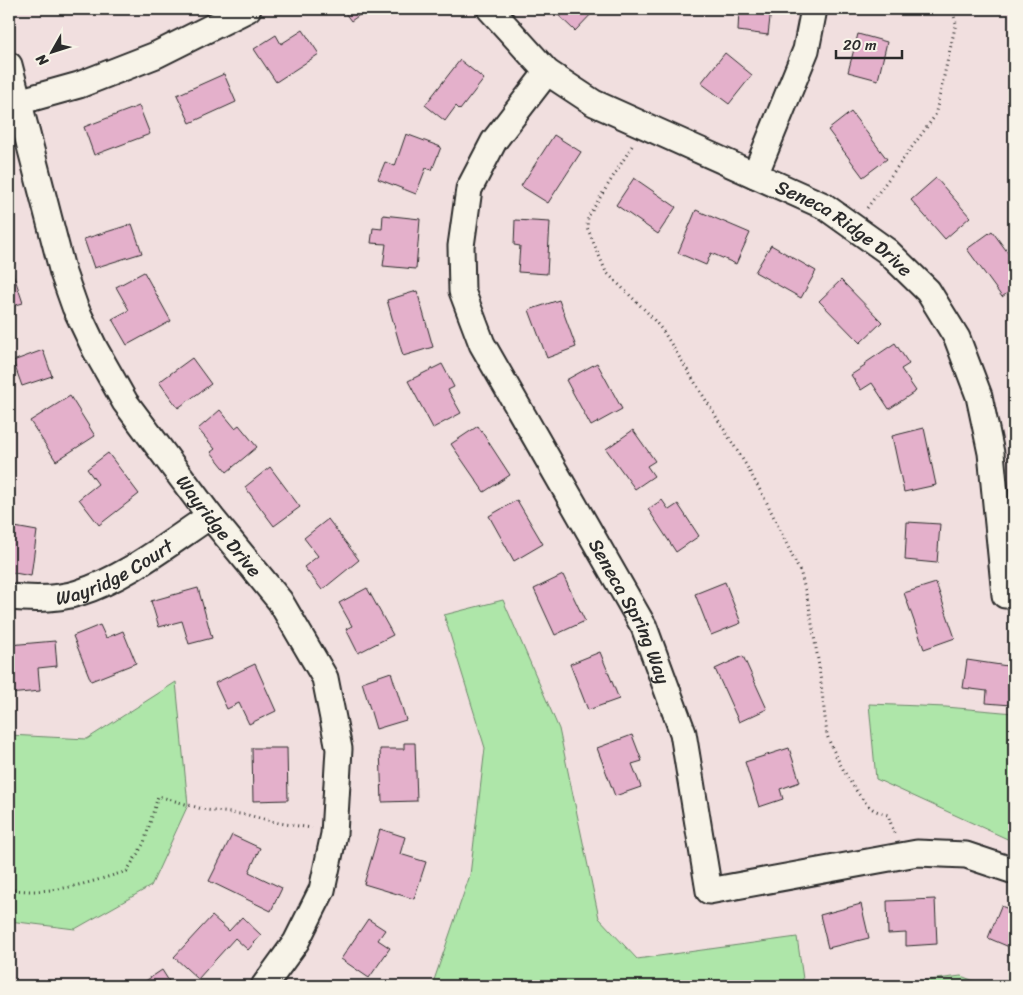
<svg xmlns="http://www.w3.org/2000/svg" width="1023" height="995" font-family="Sriracha,sans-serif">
  <rect width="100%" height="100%" fill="#f1dfdf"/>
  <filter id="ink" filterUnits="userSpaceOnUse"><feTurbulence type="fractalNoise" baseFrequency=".02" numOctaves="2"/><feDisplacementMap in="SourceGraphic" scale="10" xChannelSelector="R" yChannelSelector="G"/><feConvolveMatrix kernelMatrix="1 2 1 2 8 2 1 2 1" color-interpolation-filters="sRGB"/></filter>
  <g filter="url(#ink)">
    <path fill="#aee6a9" stroke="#6c886a" d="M 503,600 L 559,729 L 599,918 L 637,959 L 797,937 L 804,986 L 432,986 L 470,875 L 485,748 L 444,615 Z
      M 176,682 L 188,805 L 151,886 L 75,929 L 9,921 L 9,735 L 87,739 Z
      M 869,704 L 946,707 L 1014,713 L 1014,842 L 876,779 Z
      M 961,976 L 987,986 L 882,986 Z"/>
    <path fill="#e4b0cb" stroke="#2b2b2b" d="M 342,9 L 368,9 L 351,21 Z
      M 552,9 L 596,9 L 575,31 Z
      M 739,9 L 771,9 L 768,35 L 738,31 Z
      M 303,30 L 319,54 L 276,82 L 254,49 L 276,35 L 281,44 Z
      M 858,34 L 887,42 L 878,80 L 848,72 Z
      M 725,53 L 752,75 L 729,104 L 701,83 Z
      M 460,60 L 484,79 L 460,110 L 456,106 L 445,121 L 425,105 Z
      M 224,74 L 236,102 L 190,123 L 177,95 Z
      M 139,106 L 150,134 L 94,155 L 84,127 Z
      M 851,112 L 887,159 L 863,177 L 828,130 Z
      M 406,134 L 441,147 L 432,170 L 426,168 L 416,194 L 378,179 L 385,162 L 395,166 Z
      M 554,135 L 581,152 L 548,203 L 521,186 Z
      M 634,178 L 676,207 L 658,234 L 616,205 Z
      M 936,178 L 970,217 L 945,239 L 911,200 Z
      M 696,210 L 750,233 L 736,264 L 711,253 L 706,265 L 678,253 Z
      M 383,215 L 420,219 L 416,269 L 383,266 L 386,244 L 371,243 L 373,228 L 382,229 Z
      M 515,220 L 550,222 L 547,274 L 518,272 L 520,246 L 514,245 Z
      M 132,224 L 142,253 L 94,268 L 84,239 Z
      M 992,231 L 1014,261 L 1014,288 L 1002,297 L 967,249 Z
      M 771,245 L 816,271 L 801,298 L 755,272 Z
      M 12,270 L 23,303 L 9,307 L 9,271 Z
      M 144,272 L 171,321 L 127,345 L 112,319 L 129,310 L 116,287 Z
      M 841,280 L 882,322 L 860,343 L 819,301 Z
      M 417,291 L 433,347 L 403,356 L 387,300 Z
      M 559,300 L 576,347 L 547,358 L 529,310 Z
      M 895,343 L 909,364 L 901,369 L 916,391 L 889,409 L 872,383 L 861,390 L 851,375 L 865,366 L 864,364 Z
      M 43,350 L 52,376 L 22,386 L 13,361 Z
      M 192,358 L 211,384 L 178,408 L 159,382 Z
      M 597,363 L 622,409 L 591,426 L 566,380 Z
      M 442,364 L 454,387 L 448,390 L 461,413 L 433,428 L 408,381 Z
      M 70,396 L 95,436 L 56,461 L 30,421 Z
      M 220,410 L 235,428 L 239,425 L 257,447 L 227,472 L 211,452 L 215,449 L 198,429 Z
      M 478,426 L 510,475 L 484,492 L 451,444 Z
      M 924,428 L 936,485 L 904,492 L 892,436 Z
      M 633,430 L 655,461 L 647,466 L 654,476 L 635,489 L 606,449 Z
      M 108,453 L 139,494 L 99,525 L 79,499 L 98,484 L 87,469 Z
      M 270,467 L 300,507 L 274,526 L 245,487 Z
      M 517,500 L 543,544 L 514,561 L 489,516 Z
      M 662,500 L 669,510 L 678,504 L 699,536 L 676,552 L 648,509 Z
      M 328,519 L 359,560 L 322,590 L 304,567 L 318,556 L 304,538 Z
      M 907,522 L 940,524 L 937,563 L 905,560 Z
      M 9,526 L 37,531 L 31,576 L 9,572 Z
      M 563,575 L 585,621 L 555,635 L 534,589 Z
      M 725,582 L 741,623 L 711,635 L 695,594 Z
      M 936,583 L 955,638 L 924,649 L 904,593 Z
      M 198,588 L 212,638 L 189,644 L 182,621 L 159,627 L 151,601 Z
      M 367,588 L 393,635 L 358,653 L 346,629 L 352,626 L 339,603 Z
      M 100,625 L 106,638 L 123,631 L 136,663 L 91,681 L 73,636 Z
      M 55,641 L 57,666 L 38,668 L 40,691 L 9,694 L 9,645 Z
      M 600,652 L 619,699 L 588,710 L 570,664 Z
      M 743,656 L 767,709 L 739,722 L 715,669 Z
      M 967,660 L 1014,667 L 1011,705 L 986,703 L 987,691 L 963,688 Z
      M 255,664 L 276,711 L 249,724 L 239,703 L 227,709 L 215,683 Z
      M 391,672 L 406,720 L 376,729 L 362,682 Z
      M 632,735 L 642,761 L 632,764 L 641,787 L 615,796 L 597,748 Z
      M 404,743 L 415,743 L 417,801 L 382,802 L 380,749 L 404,749 Z
      M 252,748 L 287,748 L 288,800 L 253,801 Z
      M 789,748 L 800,782 L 780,789 L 783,799 L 759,807 L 745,762 Z
      M 380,829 L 405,837 L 400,854 L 426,862 L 414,899 L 364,884 Z
      M 232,835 L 260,848 L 249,872 L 282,888 L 271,911 L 209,881 Z
      M 935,899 L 937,944 L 906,946 L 906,933 L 888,934 L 887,901 Z
      M 861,904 L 869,938 L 828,948 L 820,915 Z
      M 1001,906 L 1014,911 L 1014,949 L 988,938 Z
      M 212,916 L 229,931 L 242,917 L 261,935 L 248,950 L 235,938 L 198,979 L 174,957 Z
      M 368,919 L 385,930 L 378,940 L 390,948 L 369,978 L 341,959 Z
      M 162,970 L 172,986 L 138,986 Z"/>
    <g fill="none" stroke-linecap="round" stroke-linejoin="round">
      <defs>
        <g id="minor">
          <path id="s1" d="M 490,9 L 547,72 L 594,103 L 824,206 L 887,251 L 928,291 L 957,338 L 979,396 L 991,453 L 1005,595"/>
          <path id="s2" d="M 9,65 L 63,273 L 75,307 L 95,349 L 125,402 L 210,516 L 280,601 L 325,678 L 339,749 L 334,834 L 322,890 L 296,942 L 264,986"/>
          <path id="s3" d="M 547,72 L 494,141 L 469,189 L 461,246 L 462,291 L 482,344 L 644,627 L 683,733 L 709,891 L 917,853 L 966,855 L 1014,871"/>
          <path d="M 18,102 L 79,85 L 156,55 L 248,9"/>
          <path d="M 755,175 L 806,50 L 814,9"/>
          <path id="s4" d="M 9,597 C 30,599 57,600 78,593 C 126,578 168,544 210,516"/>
        </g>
      </defs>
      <use href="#minor" stroke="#2b2b2b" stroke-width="29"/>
      <path stroke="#2b2b2b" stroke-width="3" stroke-dasharray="1 4" stroke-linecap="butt" d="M 632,146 L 588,217 L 587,227 L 606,272 L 648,313 L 663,331 L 746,465 L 766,501 L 801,574 L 809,606 L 819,666 L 827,735 C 833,753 855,794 870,807 C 874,811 882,813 888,815 L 894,833
        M 867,208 L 935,116 L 956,23 L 952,9
        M 9,889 C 50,896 88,883 127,871 L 144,843 L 158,796 L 206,810 L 248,815 L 279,823 L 312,828"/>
      <use href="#minor" stroke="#f7f3e8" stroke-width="25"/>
    </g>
  </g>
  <g text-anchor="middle" stroke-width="4.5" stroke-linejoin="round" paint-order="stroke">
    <g font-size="19" fill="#2b2b2b" stroke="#f7f3e8">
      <text dy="7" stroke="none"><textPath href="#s1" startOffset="422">Seneca Ridge Drive</textPath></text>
      <text dy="7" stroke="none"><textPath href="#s2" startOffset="514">Wayridge Drive</textPath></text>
      <text dy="7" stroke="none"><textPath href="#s4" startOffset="111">Wayridge Court</textPath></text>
      <text dy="7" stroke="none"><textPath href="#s3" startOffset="606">Seneca Spring Way</textPath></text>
    </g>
  </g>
  <rect width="1023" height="995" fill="none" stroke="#f7f3e8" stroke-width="30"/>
  <rect x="15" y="15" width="993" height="965" fill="none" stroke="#2b2b2b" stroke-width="2" filter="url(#ink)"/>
  <g transform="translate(52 52) rotate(231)" stroke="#f7f3e8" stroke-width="4" paint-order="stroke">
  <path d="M0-4L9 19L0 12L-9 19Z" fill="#2b2b2b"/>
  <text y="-8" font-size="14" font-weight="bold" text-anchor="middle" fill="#2b2b2b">N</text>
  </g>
  <path d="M836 50v8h66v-8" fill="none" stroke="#2b2b2b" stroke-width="2.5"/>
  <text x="843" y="50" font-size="15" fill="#2b2b2b" stroke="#f7f3e8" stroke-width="4" paint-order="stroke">20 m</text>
</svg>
